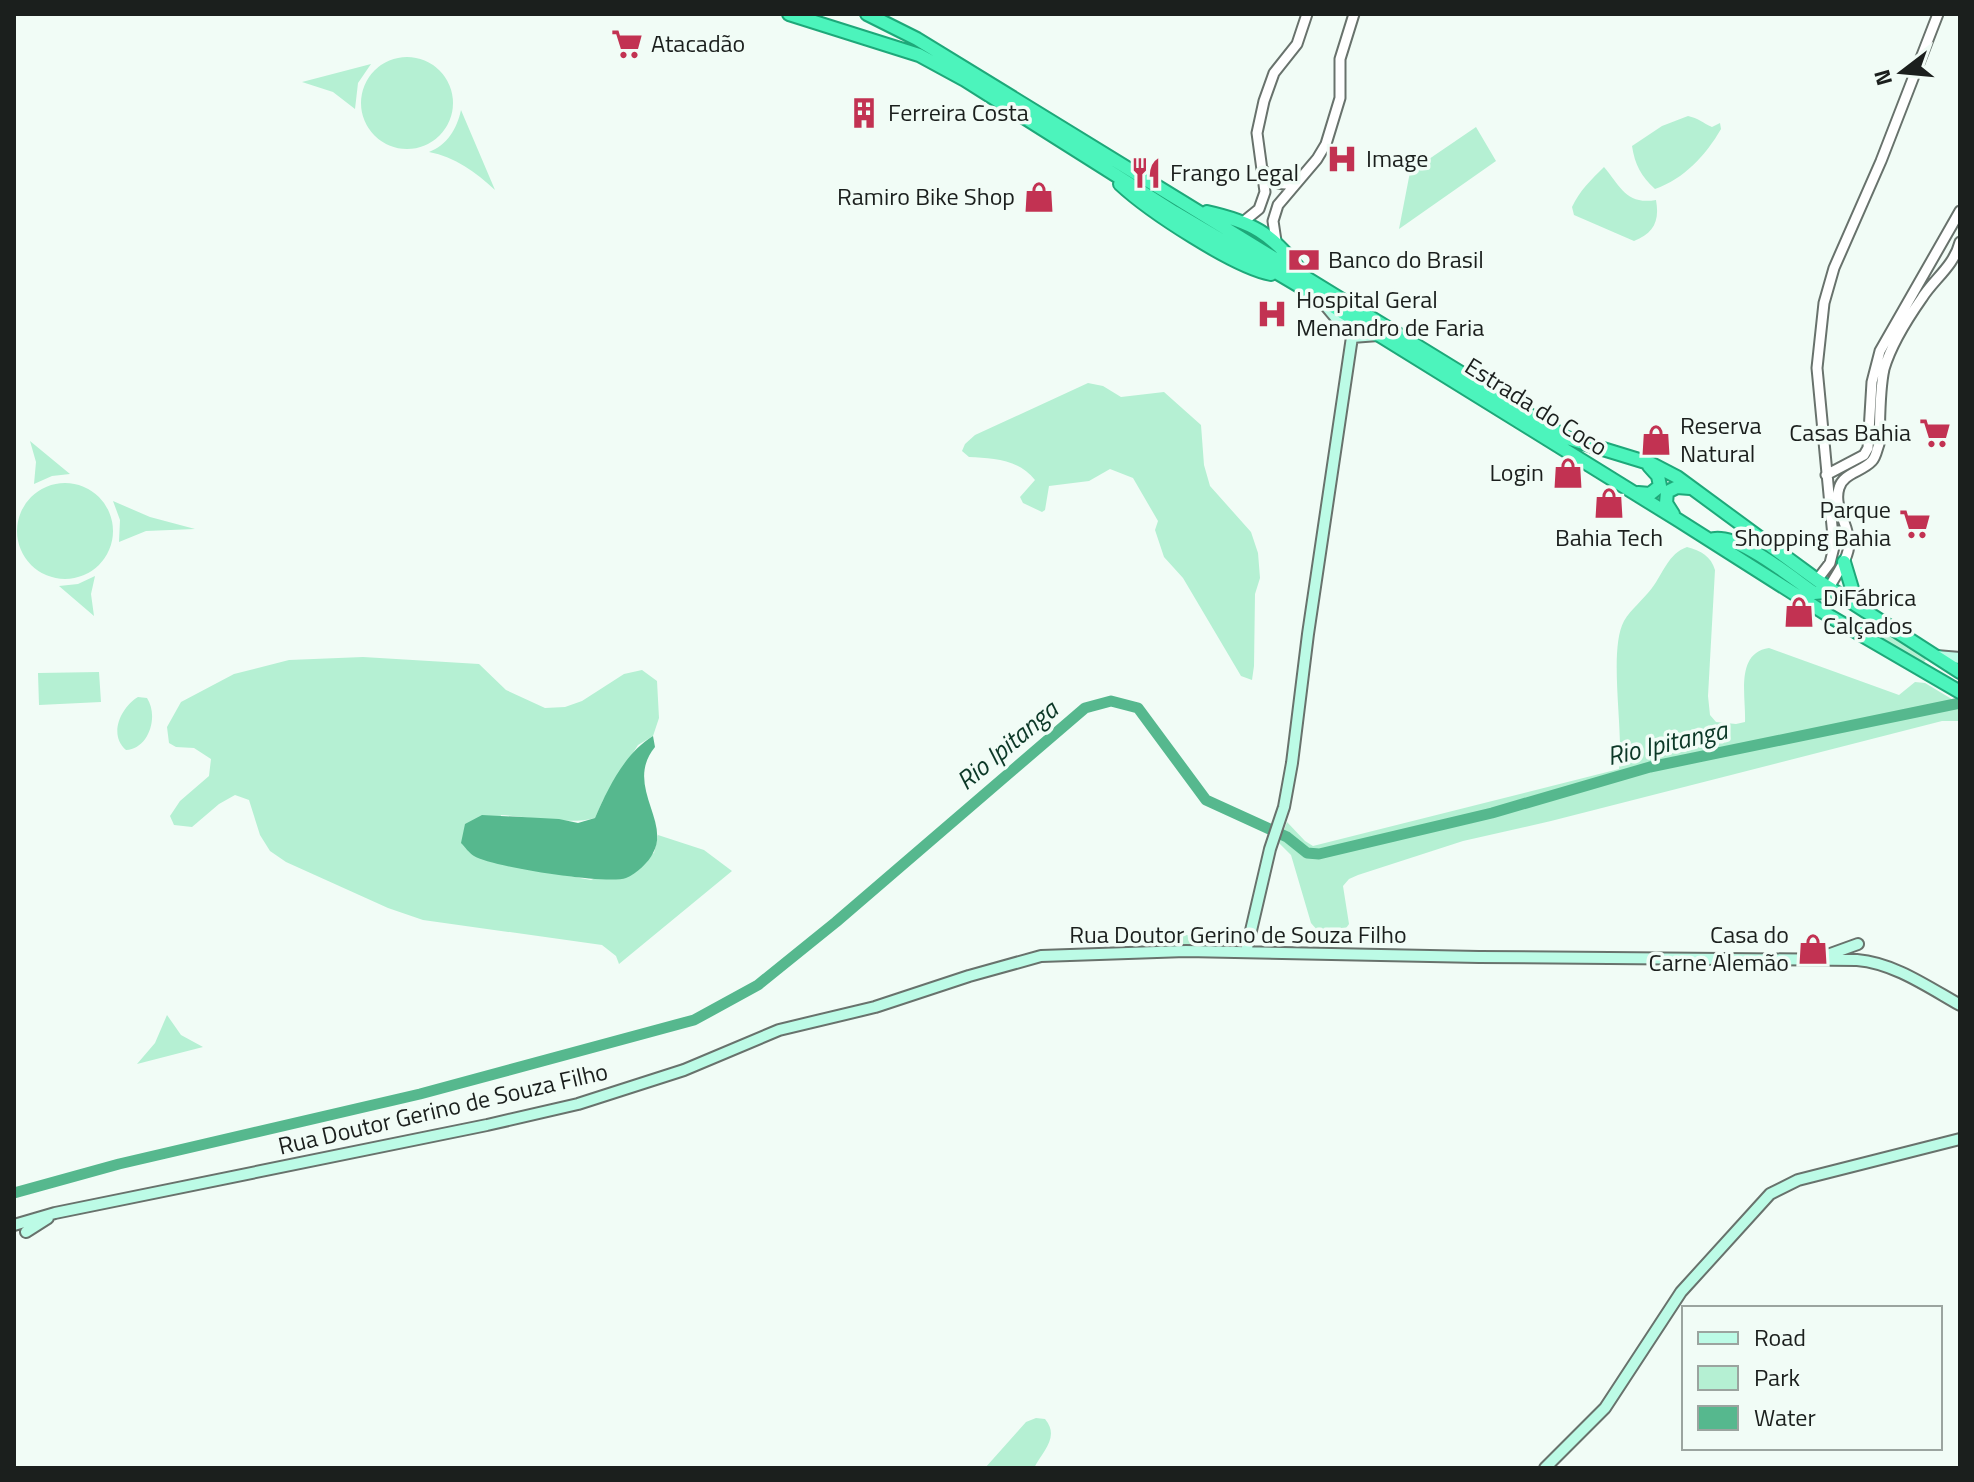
<svg xmlns="http://www.w3.org/2000/svg" width="1974" height="1482" font-family="'Titillium Web',sans-serif">
  <rect width="100%" height="100%" fill="#f1fcf6"/>
  <path fill="#b5f0d3" d="M361 103a46 46 0 1 1 92 0a46 46 0 1 1-92 0Z
    M 371,64 L 358,83 L 355,109 L 333,92 L 302,82 Z
    M 461,110 L 495,190 C 476,172 455,157 429,152 C 447,145 457,129 461,110 Z
    M 1688,116 C 1698,118 1703,123 1712,127 L 1720,123 L 1721,129 C 1706,155 1684,179 1655,189 C 1641,176 1635,165 1632,146 L 1662,126 Z
    M 1476,127 L 1496,161 L 1399,229 L 1410,172 Z
    M 1604,167 C 1621,187 1626,205 1656,200 C 1660,222 1653,233 1634,241 L 1574,215 L 1572,207 C 1580,190 1591,180 1604,167 Z
    M 1088,383 L 1103,386 L 1121,397 L 1164,392 L 1201,425 L 1204,465 L 1210,486 L 1251,532 L 1258,553 L 1260,578 L 1255,594 L 1254,666 L 1252,680 L 1241,676 L 1183,578 L 1164,557 L 1155,530 L 1158,521 L 1133,478 L 1110,469 L 1089,481 L 1049,486 L 1045,510 L 1042,512 L 1023,503 L 1020,497 L 1035,480 C 1019,459 992,458 969,457 L 962,451 L 965,444 L 975,435 Z
    M 30,441 L 70,474 L 52,476 L 34,484 L 36,462 Z
    M17 531a48 48 0 1 1 96 0a48 48 0 1 1-96 0Z
    M 113,501 L 150,517 L 195,529 L 146,531 L 119,542 L 120,520 Z
    M 1687,547 C 1701,551 1711,556 1715,570 L 1708,696 L 1710,715 L 1716,722 L 1736,724 L 1745,722 C 1746,696 1735,653 1769,648 L 1899,695 L 1915,682 L 1925,683 L 1960,704 L 1960,721 L 1942,721 L 1551,821 L 1463,841 L 1358,875 L 1349,879 L 1343,886 L 1349,924 C 1337,942 1324,939 1311,923 L 1291,855 L 1279,843 L 1287,822 L 1305,841 L 1313,846 L 1619,769 C 1624,731 1608,651 1624,621 C 1631,609 1644,599 1652,588 C 1664,572 1668,554 1687,547 Z
    M 95,576 L 91,594 L 94,616 L 59,586 L 78,584 Z
    M 1864,615 L 1929,655 L 1922,665 L 1860,628 L 1857,625 Z
    M 363,657 L 479,664 L 506,690 L 545,708 L 565,707 L 582,701 L 624,674 L 642,670 L 657,681 L 659,718 L 653,736 L 638,745 L 603,800 L 595,818 C 572,825 528,817 501,815 L 493,862 L 591,880 L 654,853 L 658,835 L 704,850 L 732,871 L 619,964 L 616,956 L 602,945 L 423,920 L 388,908 L 286,862 L 270,851 L 260,835 L 249,800 L 235,795 L 219,804 L 192,827 L 174,825 L 170,816 L 180,801 L 209,776 L 211,759 L 194,748 L 176,747 L 169,743 L 167,727 L 181,702 L 234,674 L 289,660 Z
    M 99,672 L 101,702 L 39,705 L 38,673 Z
    M 138,697 L 147,698 C 159,716 149,749 126,750 C 108,735 121,707 138,697 Z
    M 1157,934 L 1248,937 L 1247,949 L 1156,948 Z
    M 167,1015 L 181,1035 L 203,1047 L 137,1064 L 155,1043 Z
    M 1036,1418 L 1045,1419 C 1060,1437 1043,1451 1034,1468 L 985,1468 L 1026,1422 Z"/>
  <path fill="#56b88e" d="M 653,736 L 655,747 C 624,785 671,821 653,853 C 649,862 636,874 626,878 C 608,885 491,867 474,856 C 469,853 465,847 461,843 L 465,824 L 482,815 L 559,819 L 578,823 L 595,818 C 608,788 625,753 653,736 Z"/>
  <g fill="none" stroke-linecap="round" stroke-linejoin="round">
    <path stroke="#56b88e" stroke-width="11" d="M 14,1193 L 119,1164 L 420,1094 L 694,1020 L 758,985 L 836,922 L 1085,708 L 1111,701 L 1138,708 L 1206,800 L 1287,837 L 1307,853 L 1319,854 L 1492,813 L 1650,767 L 1960,703"/>
    <defs>
      <path id="tertiary" d="M 1264,171 C 1271,183 1281,186 1295,183
        M 1243,222 L 1259,209 L 1265,192 L 1257,133 L 1264,101 L 1274,73 L 1297,44 L 1307,14
        M 1276,241 L 1273,221 L 1278,205 L 1317,159 L 1326,144 L 1340,98 L 1340,59 L 1354,14
        M 1826,475 L 1864,455 L 1868,448 L 1872,382 L 1880,351 L 1960,211
        M 1817,580 L 1830,563 L 1834,547 L 1817,368 L 1824,303 L 1834,268 L 1881,161 L 1938,14
        M 1829,588 C 1836,574 1849,559 1849,543 C 1849,525 1833,507 1839,488 C 1843,473 1862,472 1872,461 C 1876,457 1877,449 1879,444 C 1880,420 1879,392 1884,369 C 1891,345 1908,318 1922,298 C 1934,279 1954,266 1960,242"/>
      <path id="secondary" d="M 1352,337 L 1378,335
        M 1936,656 L 1960,658
        M 1246,952 L 1270,849 L 1284,807 L 1292,763 L 1308,634 L 1352,337 L 1326,306
        M 1822,957 L 1858,944
        M 14,1225 L 55,1213 L 487,1125 L 578,1104 L 684,1070 L 779,1030 L 875,1007 L 969,976 L 1041,956 L 1186,951 L 1479,957 L 1857,960 C 1894,963 1928,987 1960,1005
        M 26,1232 L 48,1218
        M 1545,1468 L 1605,1408 L 1681,1292 L 1770,1194 L 1798,1180 L 1960,1139"/>
      <path id="trunk" d="M 789,14 L 919,55 L 965,80 L 1174,212 L 1313,294 L 1678,520 L 1831,617 L 1960,692
        M 867,14 L 917,39 L 1567,438 L 1652,464 L 1677,477 L 1817,580 L 1960,672
        M 1120,184 C 1149,211 1234,267 1271,274
        M 1207,212 C 1252,222 1271,233 1300,270
        M 1638,493 L 1650,494 L 1660,486 L 1658,476 L 1649,466
        M 1673,514 L 1666,503 L 1667,492 L 1677,487 L 1690,488
        M 1710,540 C 1735,530 1792,578 1814,593 L 1825,592 L 1829,588
        M 1844,562 L 1857,605"/>
    </defs>
    <use href="#tertiary" stroke="#68726c" stroke-width="13"/>
    <use href="#secondary" stroke="#68726c" stroke-width="14"/>
    <use href="#trunk" stroke="#1ea879" stroke-width="16"/>
    <use href="#tertiary" stroke="#fff" stroke-width="9"/>
    <use href="#secondary" stroke="#bcfbe6" stroke-width="10"/>
    <use href="#trunk" stroke="#4cf4bc" stroke-width="12"/>
  </g>
  <defs>
    <symbol id="supermarket-bare" viewBox="-9 -9 18 18"><path d="M-6-5.5h2.5l.6 2H6L4.5 2H-2.5L-4.4-4H-6ZM-1.5 3.2a1.3 1.3 0 1 0 .1 0ZM3 3.2a1.3 1.3 0 1 0 .1 0Z" fill="#c23252" stroke="#f1fcf6" stroke-width="2.5" paint-order="stroke"/></symbol>
    <symbol id="building-bare" viewBox="-9 -9 18 18"><path d="M-4-6H4V6H1V3H-1V6H-4ZM-2.5-4.3h1.7v1.8h-1.7ZM.8-4.3h1.7v1.8H.8ZM-2.5-1h1.7V.8h-1.7ZM.8-1h1.7V.8H.8Z" fill="#c23252" stroke="#f1fcf6" stroke-width="2.5" paint-order="stroke"/></symbol>
    <symbol id="hospital-bare" viewBox="-9 -9 18 18"><path d="M-5-5h3v3.5h4V-5h3V5h-3V1.5h-4V5h-3Z" fill="#c23252" stroke="#f1fcf6" stroke-width="2.5" paint-order="stroke"/></symbol>
    <symbol id="restaurant-bare" viewBox="-9 -9 18 18"><path d="M-5-6h1v4h1v-4h1v4h1v-4h1v5L-1.5 .5V6h-2V.5L-5-1ZM5-6V6H3V1.5H1.5Q1.5-4 5-6Z" fill="#c23252" stroke="#f1fcf6" stroke-width="2.5" paint-order="stroke"/></symbol>
    <symbol id="shop-bare" viewBox="-9 -9 18 18"><path d="M-5-2.5h2.3a2.7 3.5 0 0 1 5.4 0H5L5.5 6h-11ZM-1.5-2.5h3a1.5 2.3 0 0 0-3 0Z" fill="#c23252" stroke="#f1fcf6" stroke-width="2.5" paint-order="stroke"/></symbol>
    <symbol id="bank-bare" viewBox="-9 -9 18 18"><path d="M-6-4H6V4H-6ZM0-2.3a2.3 2.3 0 1 0 0 4.6a2.3 2.3 0 1 0 0-4.6Z" fill="#c23252" stroke="#f1fcf6" stroke-width="2.5" paint-order="stroke"/></symbol>
  </defs>
  <g fill-rule="evenodd">
    <use href="#supermarket-bare" x="605" y="22" width="44" height="44"/>
    <use href="#building-bare" x="842" y="91" width="44" height="44"/>
    <use href="#hospital-bare" x="1320" y="137" width="44" height="44"/>
    <use href="#restaurant-bare" x="1124" y="151" width="44" height="44"/>
    <use href="#shop-bare" x="1017" y="175" width="44" height="44"/>
    <use href="#bank-bare" x="1282" y="238" width="44" height="44"/>
    <use href="#hospital-bare" x="1250" y="292" width="44" height="44"/>
    <use href="#supermarket-bare" x="1913" y="411" width="44" height="44"/>
    <use href="#shop-bare" x="1634" y="418" width="44" height="44"/>
    <use href="#shop-bare" x="1546" y="451" width="44" height="44"/>
    <use href="#shop-bare" x="1587" y="481" width="44" height="44"/>
    <use href="#supermarket-bare" x="1893" y="502" width="44" height="44"/>
    <use href="#shop-bare" x="1777" y="590" width="44" height="44"/>
    <use href="#shop-bare" x="1791" y="927" width="44" height="44"/>
  </g>
  <g text-anchor="middle" stroke-width="7" stroke-linejoin="round" paint-order="stroke">
    <g font-size="24" fill="#1b1f1d" stroke="#f1fcf6" text-anchor="start">
      <text x="651" y="52">Atacadão</text>
      <text x="888" y="121">Ferreira Costa</text>
      <text x="1366" y="167">Image</text>
      <text x="1170" y="181">Frango Legal</text>
      <text x="1015" y="205" text-anchor="end">Ramiro Bike Shop</text>
      <text x="1328" y="268">Banco do Brasil</text>
      <text x="1296" y="308">Hospital Geral<tspan x="1296" dy="28">Menandro de Faria</tspan></text>
      <text x="1680" y="434">Reserva<tspan x="1680" dy="28">Natural</tspan></text>
      <text x="1911" y="441" text-anchor="end">Casas Bahia</text>
      <text x="1544" y="481" text-anchor="end">Login</text>
      <text x="1891" y="518" text-anchor="end">Parque<tspan x="1891" dy="28">Shopping Bahia</tspan></text>
      <text x="1609" y="546" text-anchor="middle">Bahia Tech</text>
      <text x="1823" y="606">DiFábrica<tspan x="1823" dy="28">Calçados</tspan></text>
      <text x="1789" y="943" text-anchor="end">Casa do<tspan x="1789" dy="28">Carne Alemão</tspan></text>
    </g>
    <g font-size="24" fill="#1b1f1d" stroke="#f1fcf6">
      <text transform="translate(1536 407) rotate(32)" y="8">Estrada do Coco</text>
      <text x="1238" y="943">Rua Doutor Gerino de Souza Filho</text>
      <text transform="translate(443 1109) rotate(-13)" y="8">Rua Doutor Gerino de Souza Filho</text>
    </g>
    <g font-size="26" font-style="italic" fill="#0c3827" stroke="#f1fcf6">
      <text transform="translate(1667 743) rotate(-13)" y="9">Rio Ipitanga</text>
      <text transform="translate(1007 745) rotate(-40)" y="9">Rio Ipitanga</text>
    </g>
  </g>
  <rect width="1974" height="1482" fill="none" stroke="#1b1f1d" stroke-width="32"/>
  <rect x="1682" y="1306" width="260" height="144" fill="#f1fcf6" stroke="#9ba49f" stroke-width="2"/>
  <rect x="1698" y="1332" width="40" height="12" fill="#bcfbe6" stroke="#9ba49f" stroke-width="2"/>
  <text x="1754" y="1346" font-size="24" fill="#1b1f1d">Road</text>
  <rect x="1698" y="1366" width="40" height="24" fill="#b5f0d3" stroke="#9ba49f" stroke-width="2"/>
  <text x="1754" y="1386" font-size="24" fill="#1b1f1d">Park</text>
  <rect x="1698" y="1406" width="40" height="24" fill="#56b88e" stroke="#9ba49f" stroke-width="2"/>
  <text x="1754" y="1426" font-size="24" fill="#1b1f1d">Water</text>
  <g transform="translate(1902 72) rotate(254)" stroke="#f1fcf6" stroke-width="6" paint-order="stroke">
  <path d="M0-6L14 30L0 20L-14 30Z" fill="#1b1f1d"/>
  <text y="-12" font-size="22" font-weight="bold" text-anchor="middle" fill="#1b1f1d">N</text>
  </g>
</svg>
